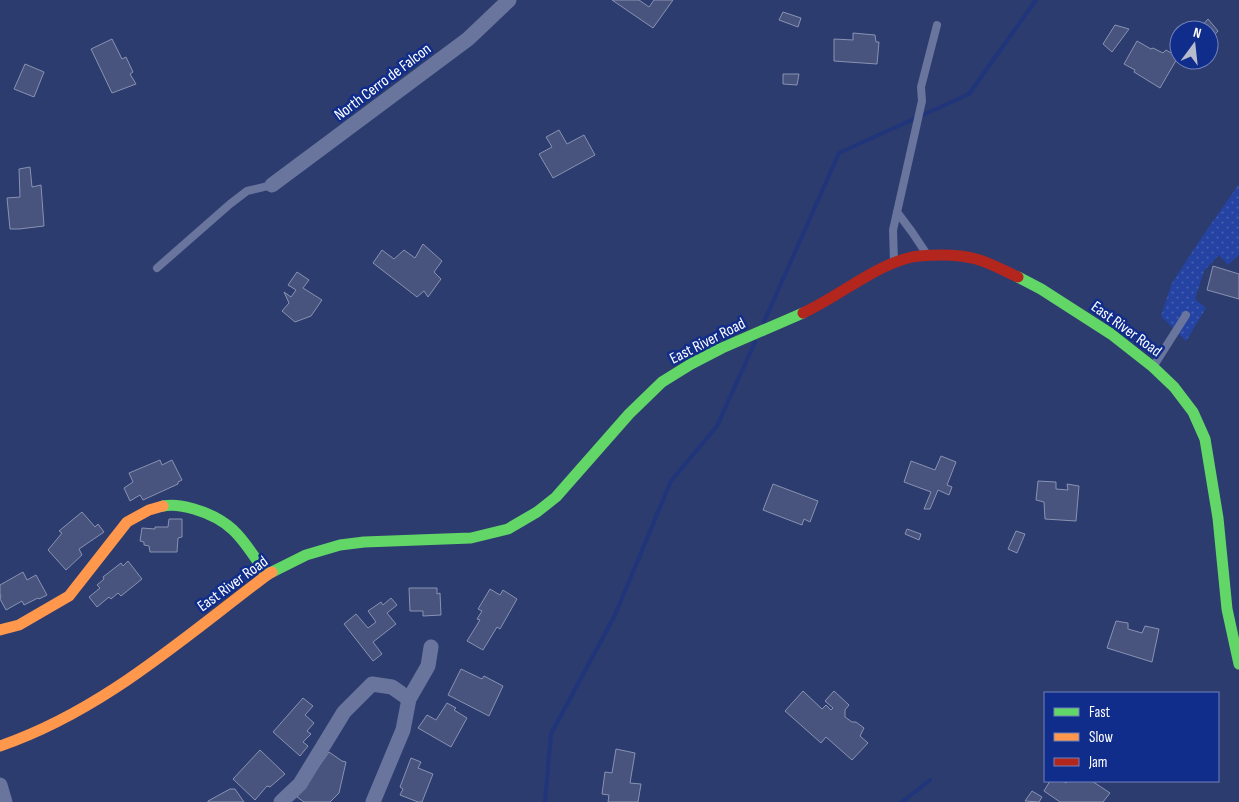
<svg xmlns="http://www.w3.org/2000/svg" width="1239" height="802" font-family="'Sofia Sans Condensed',sans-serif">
  <defs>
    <pattern id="park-dots" width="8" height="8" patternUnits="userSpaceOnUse" patternTransform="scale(1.25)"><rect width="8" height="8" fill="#2443a2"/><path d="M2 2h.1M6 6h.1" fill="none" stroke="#455fb0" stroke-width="1.8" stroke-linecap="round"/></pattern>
  </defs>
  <rect width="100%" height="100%" fill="#2d3c6f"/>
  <path fill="url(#park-dots)" d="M 1239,184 L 1239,255 L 1228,265 L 1219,255 L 1204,271 L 1195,299 L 1206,308 L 1186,341 L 1161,316 L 1172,283 L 1202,237 Z"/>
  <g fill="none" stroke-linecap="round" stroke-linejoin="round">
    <path stroke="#20357a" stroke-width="4" d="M 764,322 L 839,153 L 969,94 L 1036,0
      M 545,802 L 551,734 L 615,615 L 671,481 L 717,426 L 755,342
      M 902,802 L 930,780"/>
  </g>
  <path fill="#48547d" stroke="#8892b2" d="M 612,0 L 639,0 L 649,7 L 654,0 L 673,0 L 653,28 Z
    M 783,12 L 801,18 L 798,27 L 779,20 Z
    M 1208,19 L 1218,31 L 1209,41 L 1209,30 L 1198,30 Z
    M 1115,25 L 1129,29 L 1112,52 L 1103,44 Z
    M 853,33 L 875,35 L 876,42 L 879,42 L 877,64 L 834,61 L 834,39 L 853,40 Z
    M 112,39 L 122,59 L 126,57 L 133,72 L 130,74 L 136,84 L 112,93 L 91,49 Z
    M 1137,41 L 1151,49 L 1153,48 L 1163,53 L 1166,50 L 1178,57 L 1160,88 L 1134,72 L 1135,70 L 1124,64 Z
    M 25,64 L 44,72 L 34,97 L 14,89 Z
    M 783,74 L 799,74 L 797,85 L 783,84 Z
    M 559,130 L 567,144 L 584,135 L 595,155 L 553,178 L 539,154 L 552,147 L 546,137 Z
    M 30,167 L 32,187 L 41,185 L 44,226 L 19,229 L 10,229 L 7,198 L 20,197 L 19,169 Z
    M 423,244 L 442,261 L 434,272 L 441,279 L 428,297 L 424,291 L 417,297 L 373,263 L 382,250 L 394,259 L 404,250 L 415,258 Z
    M 1213,266 L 1239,274 L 1239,299 L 1207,290 Z
    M 297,272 L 309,280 L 303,288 L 322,300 L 311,316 L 295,322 L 282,311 L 289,303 L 284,292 L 291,297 L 296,290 L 288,285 Z
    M 941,456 L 956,462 L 947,485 L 952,487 L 949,495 L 938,490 L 930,509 L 924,509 L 931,492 L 904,482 L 911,461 L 935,470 Z
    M 160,460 L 162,465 L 172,460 L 182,480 L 178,482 L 178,484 L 143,500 L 140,495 L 130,501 L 124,488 L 133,482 L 129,473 Z
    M 1038,481 L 1056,482 L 1056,489 L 1068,490 L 1067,484 L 1079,486 L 1076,521 L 1045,519 L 1044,502 L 1036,500 Z
    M 773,484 L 818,501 L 810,522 L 804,519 L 802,525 L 763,510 Z
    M 82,512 L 95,527 L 98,524 L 104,532 L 79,549 L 82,555 L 66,570 L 48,550 L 62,533 L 59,531 Z
    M 169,519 L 182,519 L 182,537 L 178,538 L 177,552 L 150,552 L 149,546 L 144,545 L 144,542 L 140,541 L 142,528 L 155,529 L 155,527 L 168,527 Z
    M 907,529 L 921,534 L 919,540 L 905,534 Z
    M 1016,531 L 1025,534 L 1017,553 L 1008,549 Z
    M 128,561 L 142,579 L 121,596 L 118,593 L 111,599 L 109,597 L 97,607 L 89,597 L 100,588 L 97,585 L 104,579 L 103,577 L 121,563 L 123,566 Z
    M 23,572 L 27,580 L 36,575 L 47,595 L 39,599 L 38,598 L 24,605 L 22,601 L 6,610 L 0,599 L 1,596 L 0,594 L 0,585 Z
    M 409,588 L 437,588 L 437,594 L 440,593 L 441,615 L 423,616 L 423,611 L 410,611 Z
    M 490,589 L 500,595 L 503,590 L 517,599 L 500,629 L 497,627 L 483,650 L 467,641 L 480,620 L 477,619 L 482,611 L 478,609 Z
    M 391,598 L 397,605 L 387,613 L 396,624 L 373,642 L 382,654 L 373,661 L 344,624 L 356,614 L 368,628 L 376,622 L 368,611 L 381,602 L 383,605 Z
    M 1116,621 L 1128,623 L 1128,629 L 1142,633 L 1145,626 L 1159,629 L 1152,662 L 1107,648 Z
    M 461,669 L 482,679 L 484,676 L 503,686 L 489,716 L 448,695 Z
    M 803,691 L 822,709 L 826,705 L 831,710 L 833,708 L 825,701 L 834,691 L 849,705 L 845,710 L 845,717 L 852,722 L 856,722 L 864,728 L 860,736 L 868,743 L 852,760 L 826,737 L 821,743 L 785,711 Z
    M 303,698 L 313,706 L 305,715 L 314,723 L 307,731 L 311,734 L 303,742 L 308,746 L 300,756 L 273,732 Z
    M 447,703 L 456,708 L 454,710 L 467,718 L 451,747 L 418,728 L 427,715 L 436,720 Z
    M 616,749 L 635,753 L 630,783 L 641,784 L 638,802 L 608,802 L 609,795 L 602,794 L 605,772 L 612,773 Z
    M 260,750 L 285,774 L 270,787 L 267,786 L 255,800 L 233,779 Z
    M 329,752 L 342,761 L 346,762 L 339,793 L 330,802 L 304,802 L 297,797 Z
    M 411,758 L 421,762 L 418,768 L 433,774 L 422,802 L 418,802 L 400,795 L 403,789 L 400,787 Z
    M 1050,781 L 1063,781 L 1066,783 L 1067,781 L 1092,781 L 1110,793 L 1103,802 L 1060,802 L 1044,791 Z
    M 230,789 L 235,789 L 244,802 L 208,802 L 208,801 Z
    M 1032,791 L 1042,797 L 1039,802 L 1025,801 Z"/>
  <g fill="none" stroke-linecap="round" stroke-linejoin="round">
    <path stroke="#69759c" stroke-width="8" d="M 897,212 L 912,232 L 926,253
      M 894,261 L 893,230 L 922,101 L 921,87 L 937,25
      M 157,268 L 230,204 L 247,191 L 272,185
      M 1153,367 L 1186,315"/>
    <path stroke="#69759c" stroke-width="15" d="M 272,185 L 468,39 L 509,0
      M 409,699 L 428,666 L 431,647
      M 0,785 L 5,802
      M 281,802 L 300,784 L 344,712 L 372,684 L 392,687 L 409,699 L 403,730 L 373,802"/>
    <path stroke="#63d668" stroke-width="11" d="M 1018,277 L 1041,289 L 1111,334 L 1153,367 L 1174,387 L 1193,412 L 1205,439 L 1218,518 L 1227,609 L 1239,664
      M 163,506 C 173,504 184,506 194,509 C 235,521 244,542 267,575
      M 272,572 L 306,555 L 340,545 L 364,542 L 471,538 L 508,529 L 537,512 L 556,497 L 629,414 L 662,382 L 691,364 L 722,348 L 803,313"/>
    <path stroke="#ff974d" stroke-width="11" d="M 0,630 L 19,625 L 69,596 L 127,522 L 149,510 L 163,506
      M 0,746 C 102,711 182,639 267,575 L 272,572"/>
    <path stroke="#b3261e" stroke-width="11" d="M 803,313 C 838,297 871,268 908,258 C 919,255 931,255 942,255 C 954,255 965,256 976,259 C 991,263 1004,271 1018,277"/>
  </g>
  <g text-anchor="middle" stroke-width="5" stroke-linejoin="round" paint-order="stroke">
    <g font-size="16" fill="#fff" stroke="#112d8b">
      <text transform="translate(382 81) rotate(-37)" y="6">North Cerro de Falcon</text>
      <text transform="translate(1127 328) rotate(36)" y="6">East River Road</text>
      <text transform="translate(707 340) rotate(-27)" y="6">East River Road</text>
      <text transform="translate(232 583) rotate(-36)" y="6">East River Road</text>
    </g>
  </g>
  <rect x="1044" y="692" width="175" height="90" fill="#112d8b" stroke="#7081b9"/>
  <rect x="1054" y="708" width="25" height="8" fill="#63d668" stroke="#7081b9"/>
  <text x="1089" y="717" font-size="15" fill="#ffffff">Fast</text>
  <rect x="1054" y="733" width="25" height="8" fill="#ff974d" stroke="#7081b9"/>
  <text x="1089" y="742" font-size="15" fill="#ffffff">Slow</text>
  <rect x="1054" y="758" width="25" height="8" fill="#b3261e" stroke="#7081b9"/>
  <text x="1089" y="767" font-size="15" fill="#ffffff">Jam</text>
  <g transform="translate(1194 45) rotate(15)"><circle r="24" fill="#112d8b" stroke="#7081b9"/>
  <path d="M0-4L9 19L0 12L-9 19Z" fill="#b6bbcd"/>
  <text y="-8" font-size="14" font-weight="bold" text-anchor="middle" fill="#ffffff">N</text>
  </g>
</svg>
